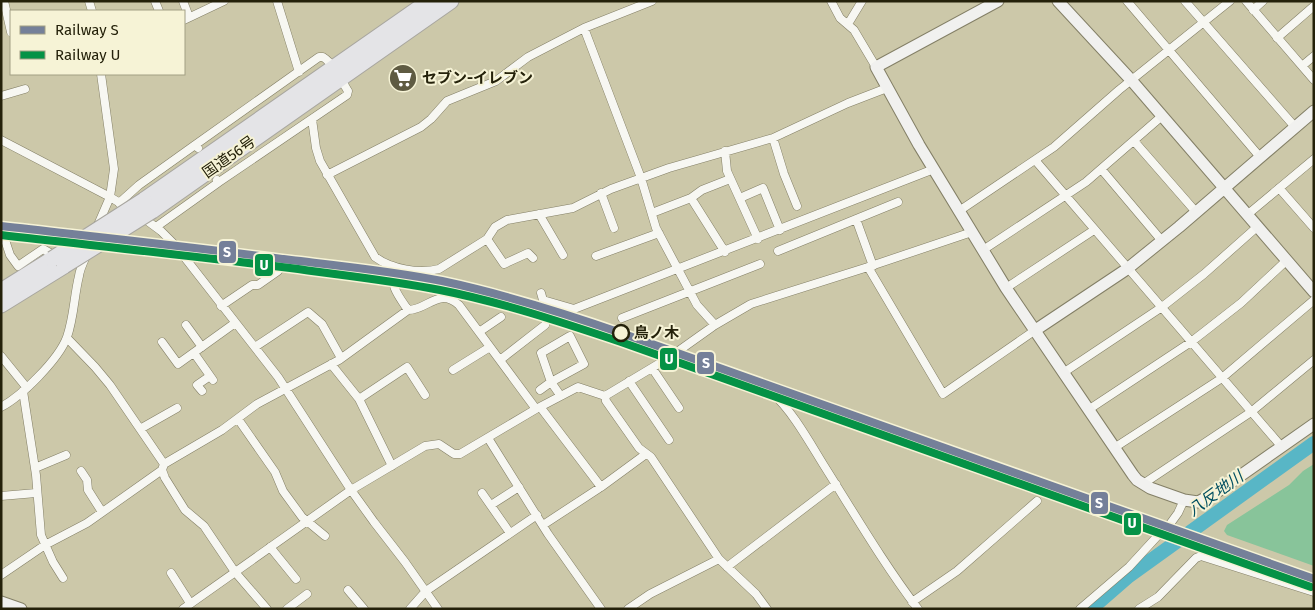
<svg xmlns="http://www.w3.org/2000/svg" width="1315" height="610" font-family="'Fira Sans','Noto Sans JP',sans-serif">
  <rect width="100%" height="100%" fill="#ccc8a9"/>
  <path fill="#88c49a" d="M 1314,464 L 1314,566 L 1227,535 L 1224,531 L 1227,525 L 1289,485 L 1303,471 Z"/>
  <g fill="none" stroke-linecap="round" stroke-linejoin="round">
    <path stroke="#58b6c6" stroke-width="14" d="M 1091,609 L 1129,576 L 1314,443"/>
    <defs>
      <path id="street" d="M 4,1 L 11,32
        M 89,1 L 92,11
        M 155,1 L 159,11
        M 183,1 L 189,17
        M 277,1 L 299,72
        M 831,1 L 840,18 L 854,30 L 876,67
        M 1127,1 L 1260,157
        M 1185,1 L 1295,127
        M 1246,1 L 1314,80
        M 1253,10 L 1263,1
        M 184,20 L 224,1
        M 848,24 L 862,1
        M 584,28 L 641,178 L 656,228 L 697,305 L 715,325
        M 1277,38 L 1314,6
        M 1302,66 L 1314,56
        M 1,96 L 25,89
        M 312,119 L 316,148 L 320,161 L 375,257 C 391,269 419,274 439,269 L 487,239 L 495,227 L 507,220 L 573,208 L 611,189 L 669,168 L 773,138 L 848,103 L 887,88
        M 773,138 L 784,174 L 797,206
        M 1,140 L 110,197 L 130,209
        M 1134,141 L 1196,212
        M 198,148 L 195,145 L 319,57 L 323,57 C 334,64 341,80 348,91 L 347,95 L 219,182 L 217,180
        M 725,151 L 727,171 L 758,239
        M 1035,160 L 1281,446
        M 1102,170 L 1162,241
        M 327,175 L 421,127 L 431,119 L 447,101 L 496,81 L 528,57 L 584,28 L 652,1
        M 1279,188 L 1314,228
        M 601,193 L 614,228
        M 691,198 L 725,252
        M 740,198 L 763,188 L 780,230
        M 119,203 L 139,185 L 195,145
        M 959,211 L 1054,147 L 1119,90 L 1230,1
        M 652,213 L 691,198 L 702,190 L 730,179
        M 539,214 L 563,255
        M 1247,215 L 1314,159
        M 142,217 L 161,231 L 175,245 L 278,377 L 351,490 L 374,522 L 405,562 L 438,609
        M 856,219 L 873,266
        M 97,227 L 110,197 L 114,169 L 101,74
        M 156,227 L 219,182
        M 4,237 L 10,255 L 18,266 L 43,249 L 57,257
        M 487,239 L 504,264 L 528,253 L 533,258
        M 983,250 L 1086,182 L 1162,116
        M 778,251 L 898,202
        M 596,256 L 659,233
        M 393,266 C 390,286 397,294 408,310
        M 868,267 L 943,394 L 1034,331
        M 1006,288 L 1094,230
        M 541,293 L 543,300 L 574,309 L 934,169
        M 221,306 L 252,285 L 258,285 L 278,271 L 275,266
        M 622,318 L 760,264
        M 186,325 L 202,347
        M 479,332 L 501,317
        M 67,338 L 95,367 L 110,385 L 164,464 L 162,470 L 165,478 L 185,510 L 204,526 L 235,572 L 267,609
        M 162,342 L 178,364 L 235,323
        M 255,347 L 308,312 L 322,324 L 341,358
        M 194,353 L 213,380
        M 1,356 L 27,388
        M 670,357 L 772,393 C 791,409 810,443 823,464 C 854,513 883,563 918,609
        M 500,360 L 545,325
        M 331,364 L 359,399 L 392,466
        M 652,368 L 679,408
        M 453,370 L 490,347
        M 1063,373 L 1162,307 L 1204,274 L 1257,227
        M 629,381 L 669,440
        M 540,390 L 551,382 L 584,364 L 570,336 L 541,353 L 551,382 L 560,395
        M 23,391 L 36,475 L 41,535 L 53,562 L 63,578
        M 202,391 L 197,385 L 210,376
        M 605,396 L 606,401 L 639,448 L 651,457 L 719,559 L 756,594 L 767,609
        M 359,399 L 407,367 L 425,395
        M 1,407 C 22,396 59,359 67,337 C 74,317 74,296 79,276 C 80,268 84,261 87,254
        M 541,408 L 601,487
        M 1088,410 L 1191,342 L 1241,303 L 1286,261
        M 238,419 L 275,472 L 283,491 L 302,517 L 325,536
        M 140,429 L 177,408
        M 488,438 L 548,534 L 601,609
        M 1114,448 L 1222,378 L 1314,300
        M 164,464 L 222,430 L 257,404 L 339,360 L 408,310 C 428,310 438,287 459,305 L 536,409
        M 35,468 L 66,455
        M 81,471 L 87,480 L 88,490 L 102,512
        M 1143,484 L 1251,412 L 1314,360
        M 482,493 L 510,533
        M 1,496 L 36,493
        M 491,505 L 519,487
        M 1170,524 L 1178,513 L 1184,500
        M 543,525 L 601,487 L 646,454
        M 270,547 L 296,579
        M 727,567 L 836,484
        M 171,573 L 190,603
        M 1,575 L 45,545 L 87,523 L 162,470
        M 348,590 L 364,609
        M 912,602 L 957,571 L 1037,501
        M 183,609 L 351,490 L 425,446 L 439,444 L 454,454 L 460,454 L 536,409 L 578,387 L 605,396 L 670,357 L 715,325 L 751,304 L 868,267 L 972,232
        M 287,609 L 307,594
        M 410,609 L 426,591 L 537,515
        M 628,609 L 650,594 L 719,559
        M 1080,609 L 1129,567 L 1163,530
        M 1139,609 L 1158,597 L 1196,558 L 1201,556 L 1314,592"/>
      <path id="secondary" d="M 998,1 L 876,67 L 919,145 L 1006,288 L 1133,475 L 1137,480 L 1150,488 L 1184,500 L 1198,502 L 1220,490 L 1314,424
        M 1058,1 L 1132,81 L 1314,292
        M 1034,331 L 1127,269 L 1179,227 L 1314,111
        M 1,602 L 21,609"/>
      <path id="highway" d="M 144,200 L 429,1
        M 152,211 L 451,1
        M 1,291 L 52,259
        M 1,305 L 64,266"/>
    </defs>
    <use href="#street" stroke="#837f66" stroke-width="9"/>
    <use href="#secondary" stroke="#837f66" stroke-width="13"/>
    <use href="#highway" stroke="#a8a69f" stroke-width="17"/>
    <use href="#street" stroke="#f7f7f2" stroke-width="8"/>
    <use href="#secondary" stroke="#f1f1ef" stroke-width="11"/>
    <use href="#highway" stroke="#e4e4e7" stroke-width="15"/>
    <defs>
      <path id="highway-bridge" d="M 52,259 L 144,200
        M 64,266 L 152,211"/>
    </defs>
    <use href="#highway-bridge" stroke="#a8a69f" stroke-width="17" stroke-linecap="butt"/>
    <use href="#highway-bridge" stroke="#e4e4e7" stroke-width="15"/>
    <defs>
      <path id="rail-1" d="M 1,226 C 98,237 195,247 291,260 C 342,266 392,271 442,281 C 503,294 564,313 624,334 L 1314,579"/>
      <path id="rail-2" d="M 1,235 C 98,246 194,256 290,268 C 340,275 390,280 440,290 C 501,302 561,322 621,342 L 1311,587"/>
    </defs>
    <use href="#rail-1" stroke="#f6f3d6" stroke-width="11"/>
    <use href="#rail-2" stroke="#f6f3d6" stroke-width="11"/>
    <use href="#rail-1" stroke="#758099" stroke-width="8"/>
    <use href="#rail-2" stroke="#059246" stroke-width="8"/>
  </g>
  <defs>
    <symbol id="supermarket-disc" viewBox="-11 -11 22 22"><circle r="9.5" fill="#5f5b42" stroke="#f6f3d6"/><path d="M-6-5.5h2.5l.6 2H6L4.5 2H-2.5L-4.4-4H-6ZM-1.5 3.2a1.3 1.3 0 1 0 .1 0ZM3 3.2a1.3 1.3 0 1 0 .1 0Z" fill="#fff"/></symbol>
  </defs>
  <g fill-rule="evenodd">
    <use href="#supermarket-disc" x="387" y="62" width="32" height="32"/>
  </g>
  <circle fill="#f6f3d6" stroke="#24210a" stroke-width="2.5" cx="621" cy="333" r="8"/>
  <g text-anchor="middle" stroke-width="4" stroke-linejoin="round" paint-order="stroke">
    <g font-size="15" font-weight="bold" fill="#24210a" stroke="#f6f3d6" text-anchor="start">
      <text x="422" y="83">セブン-イレブン</text>
    </g>
    <g font-size="15" fill="#24210a" stroke="#f6f3d6">
      <text transform="translate(229 157) rotate(-35)" y="5">国道56号</text>
    </g>
    <g font-size="15" font-weight="bold" fill="#24210a" stroke="#f6f3d6" text-anchor="start">
      <text x="634" y="338">鳥ノ木</text>
    </g>
    <g font-size="16" font-style="italic" fill="#014f61" stroke="#f6f3d6">
      <text transform="translate(1215 493) rotate(-36)" y="6">八反地川</text>
    </g>
  </g>
  <g stroke="#f6f3d6" stroke-width="2">
    <rect x="218" y="240" width="19" height="24" rx="5" fill="#758099"/>
    <rect x="254" y="253" width="20" height="24" rx="5" fill="#059246"/>
    <rect x="659" y="347" width="19" height="24" rx="5" fill="#059246"/>
    <rect x="696" y="351" width="19" height="24" rx="5" fill="#758099"/>
    <rect x="1090" y="491" width="19" height="24" rx="5" fill="#758099"/>
    <rect x="1123" y="512" width="19" height="24" rx="5" fill="#059246"/>
  </g>
  <g font-size="14" text-anchor="middle" font-weight="bold" fill="#fff">
    <text x="227" y="257">S</text>
    <text x="264" y="270">U</text>
    <text x="669" y="364">U</text>
    <text x="706" y="368">S</text>
    <text x="1099" y="508">S</text>
    <text x="1132" y="528">U</text>
  </g>
  <rect width="1315" height="610" fill="none" stroke="#24210a" stroke-width="5"/>
  <rect x="10" y="10" width="175" height="65" fill="#f6f3d6" stroke="#a29f84"/>
  <rect x="20" y="26" width="25" height="8" fill="#758099" stroke="#a29f84"/>
  <text x="55" y="35" font-size="15" fill="#24210a">Railway S</text>
  <rect x="20" y="51" width="25" height="8" fill="#059246" stroke="#a29f84"/>
  <text x="55" y="60" font-size="15" fill="#24210a">Railway U</text>
</svg>
